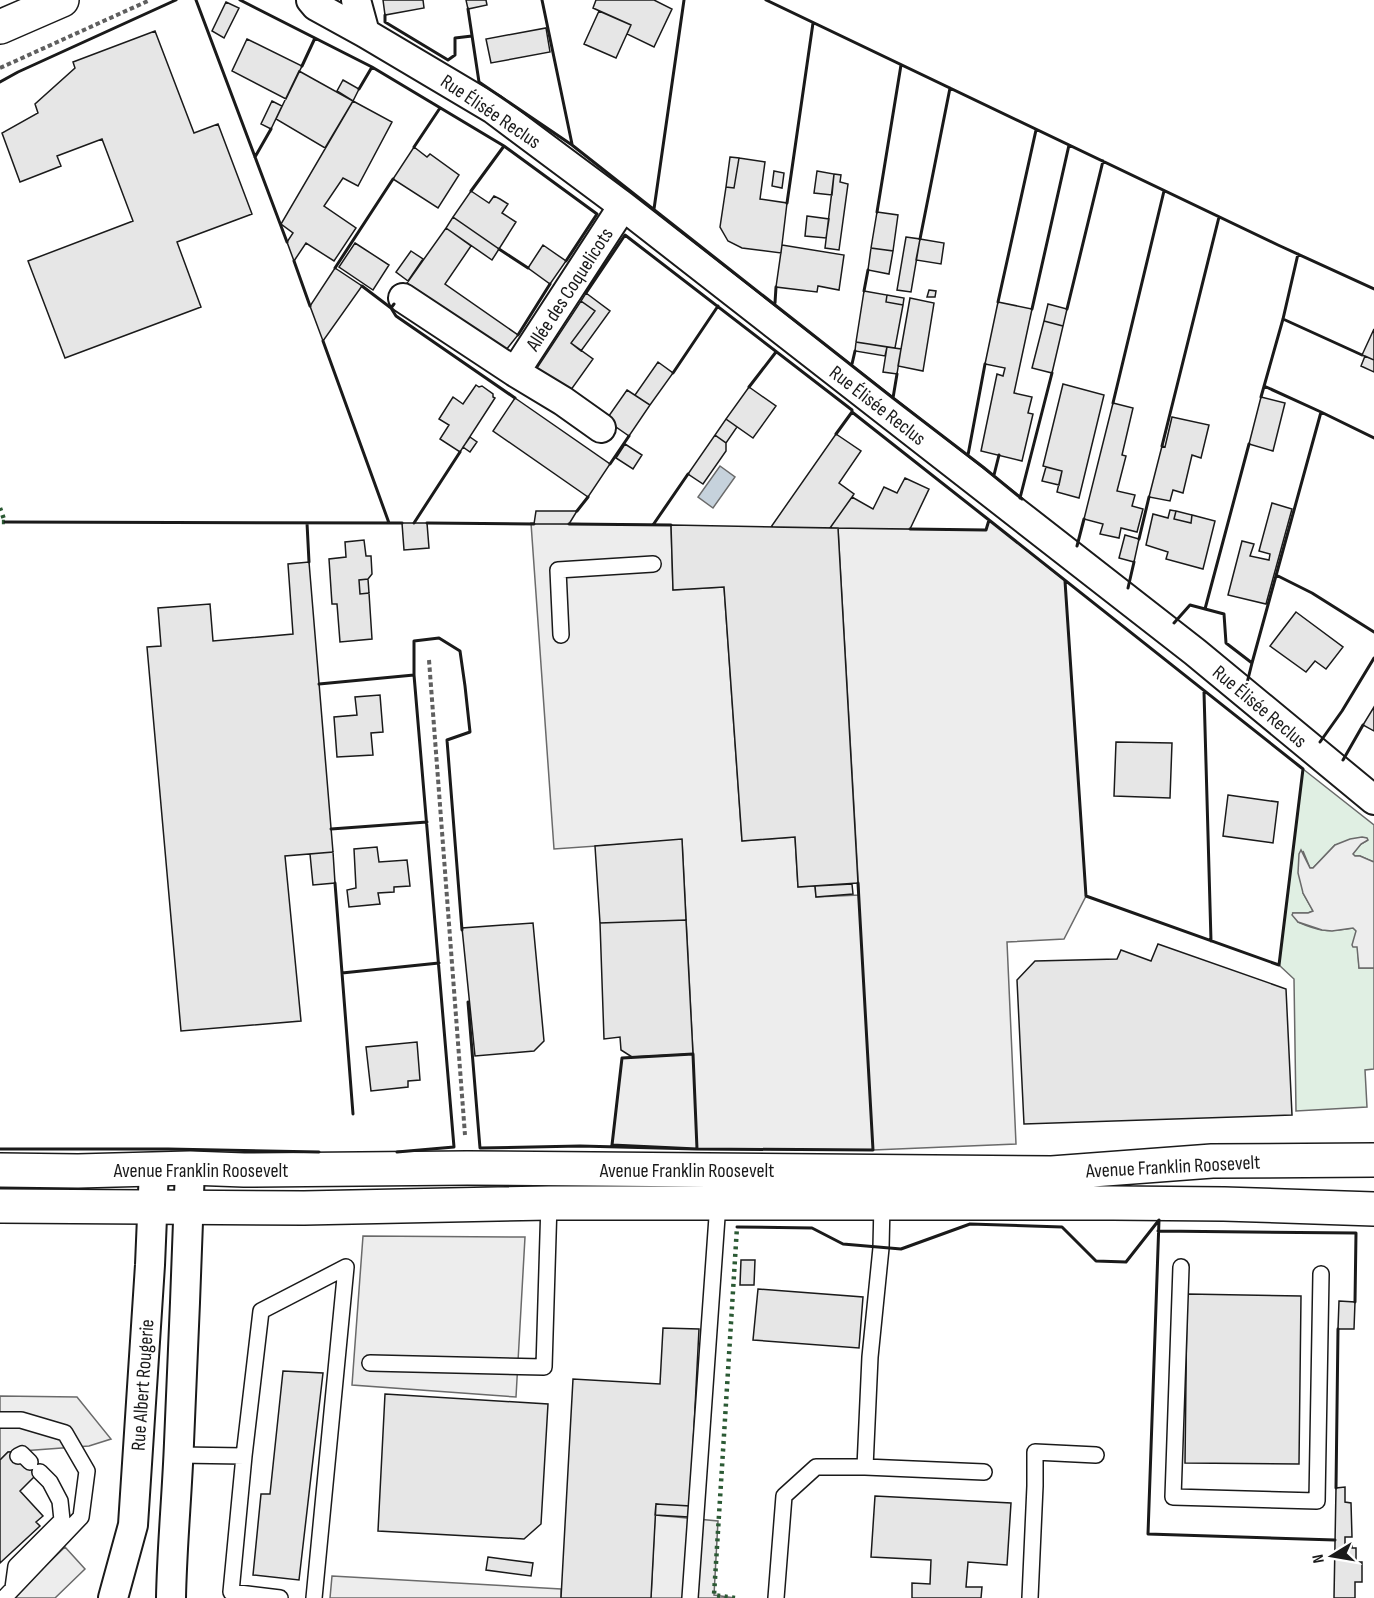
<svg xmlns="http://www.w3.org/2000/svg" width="1374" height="1598" font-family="'Sofia Sans Condensed',sans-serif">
  <rect width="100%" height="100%" fill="#fff"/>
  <path fill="#e0efe3" stroke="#6a6a6a" stroke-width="1.5" d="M 1303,769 L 1374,825 L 1374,862 L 1360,856 L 1355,856 L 1352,854 L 1361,844 L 1368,840 L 1335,845 L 1313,868 L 1310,868 L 1303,851 L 1303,893 L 1313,911 L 1308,913 L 1293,913 L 1298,922 C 1320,932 1330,932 1353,928 L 1357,931 L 1359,968 L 1374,968 L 1374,1069 L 1365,1070 L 1367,1107 L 1296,1111 L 1294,979 L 1279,965 Z"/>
  <path fill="#ededed" stroke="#6a6a6a" stroke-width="1.5" d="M 989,520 L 1065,581 L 1086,896 L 1064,939 L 1007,942 L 1016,1144 L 873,1150 L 697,1149 L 612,1145 L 622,1058 L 693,1053 L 682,840 L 554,849 L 531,523 L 671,525 L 673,590 L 724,587 L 742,841 L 795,837 L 798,887 L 815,886 L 816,897 L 859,895 L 838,528 L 986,530 Z
    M 1362,837 L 1367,838 L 1368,840 L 1361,844 L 1353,854 L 1355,856 L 1360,856 L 1374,862 L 1374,968 L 1359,968 L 1357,947 L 1353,947 L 1352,945 L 1356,931 L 1353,928 L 1332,931 L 1322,930 L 1298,922 L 1292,915 L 1293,913 L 1308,913 L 1313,911 L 1303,893 L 1298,873 L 1299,854 L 1301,850 L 1310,868 L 1313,868 L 1335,845 L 1350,839 Z
    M 363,1236 L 525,1237 L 516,1397 L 352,1385 Z
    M 0,1396 L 77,1397 L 111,1439 L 89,1446 L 8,1452 L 0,1460 Z
    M 655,1515 L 718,1521 L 714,1595 L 735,1598 L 651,1598 Z
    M 65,1547 L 85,1569 L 55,1598 L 12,1598 Z
    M 332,1576 L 561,1589 L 561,1598 L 330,1598 Z"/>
  <path fill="#c6d2dc" stroke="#6a6a6a" stroke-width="1.5" d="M 720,466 L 735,477 L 713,508 L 698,497 Z"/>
  <path fill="#e6e6e6" stroke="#1a1a1a" stroke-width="1.5" d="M 383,0 L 423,0 L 424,8 L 385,15 Z
    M 466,0 L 486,0 L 487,5 L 468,9 Z
    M 596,0 L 654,0 L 672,9 L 654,47 L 627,34 L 631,25 L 593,8 Z
    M 226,2 L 239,8 L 224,38 L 212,31 Z
    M 599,11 L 631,25 L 616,58 L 584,44 Z
    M 546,28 L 550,52 L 491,63 L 486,39 Z
    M 155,31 L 194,133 L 218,124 L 252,214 L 177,242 L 201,307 L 65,358 L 28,261 L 133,221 L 102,139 L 57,156 L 61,166 L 20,182 L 2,133 L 38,113 L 35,104 L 75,68 L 73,62 Z
    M 247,39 L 302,66 L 286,99 L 232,71 Z
    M 299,71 L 353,101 L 325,148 L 276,119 Z
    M 343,80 L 359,89 L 353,101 L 337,91 Z
    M 272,101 L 282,106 L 271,129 L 261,124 Z
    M 353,101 L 392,122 L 358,186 L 343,178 L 324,206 L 356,228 L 334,261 L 306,243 L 294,261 L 287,242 L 293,233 L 281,224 Z
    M 414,147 L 427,157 L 430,154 L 459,175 L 438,208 L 393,179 Z
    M 730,157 L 739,158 L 734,188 L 726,187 Z
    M 739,158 L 765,162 L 760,199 L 787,203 L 781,253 L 742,248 L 728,241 L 720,227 L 726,187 L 734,188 Z
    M 774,171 L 784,173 L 782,188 L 772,186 Z
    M 817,171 L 834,174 L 832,195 L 814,193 Z
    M 834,174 L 841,175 L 840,182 L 848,184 L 839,250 L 825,248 Z
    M 471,191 L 489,203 L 494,196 L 500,199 L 508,204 L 502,213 L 516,222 L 499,249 L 453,217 Z
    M 877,212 L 898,215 L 893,251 L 871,248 Z
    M 807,216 L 829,219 L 826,238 L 805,236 Z
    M 453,217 L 499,249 L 492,260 L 446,228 Z
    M 446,228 L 471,246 L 445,284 L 518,335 L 506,350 L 407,283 Z
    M 906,237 L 920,239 L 911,292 L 897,290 Z
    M 920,239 L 944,243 L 941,264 L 916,260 Z
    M 355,243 L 389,265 L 373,290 L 339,267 Z
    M 543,245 L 566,261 L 550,284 L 528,268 Z
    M 782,245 L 844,255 L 839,290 L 818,286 L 817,292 L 776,287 Z
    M 871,248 L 893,251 L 889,274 L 868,270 Z
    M 411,251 L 423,259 L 408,281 L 396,272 Z
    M 335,268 L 362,286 L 323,341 L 310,306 Z
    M 929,290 L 936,291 L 935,297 L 927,297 Z
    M 864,291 L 887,295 L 886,302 L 903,305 L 895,348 L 856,342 Z
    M 586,293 L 610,311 L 581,351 L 571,343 L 595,311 L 581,301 Z
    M 887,295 L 904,298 L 903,305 L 886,302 Z
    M 910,298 L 934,303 L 923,371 L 898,366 Z
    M 581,301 L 595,311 L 571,343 L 593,359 L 568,394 L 535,371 Z
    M 998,302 L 1032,309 L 1014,393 L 1032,397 L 1028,413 L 1033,414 L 1022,461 L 981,451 L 997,374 L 1003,376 L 1005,368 L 985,364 Z
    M 1048,304 L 1067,309 L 1063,326 L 1044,321 Z
    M 1044,321 L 1063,326 L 1052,373 L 1032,368 Z
    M 1374,329 L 1374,360 L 1362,355 Z
    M 856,342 L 887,347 L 885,356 L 855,351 Z
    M 887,347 L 901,349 L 897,374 L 883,372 Z
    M 1365,356 L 1374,360 L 1374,372 L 1361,366 Z
    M 658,362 L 673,373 L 650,405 L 635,395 Z
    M 1063,384 L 1104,395 L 1079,498 L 1057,492 L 1062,471 L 1043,466 Z
    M 476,385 L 479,387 L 482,386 L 493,394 L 493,397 L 495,398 L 460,452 L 440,439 L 449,425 L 439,419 L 453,397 L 463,404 Z
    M 749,387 L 776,406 L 753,438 L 726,419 Z
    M 627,390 L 650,405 L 629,436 L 606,420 Z
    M 1261,397 L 1285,403 L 1273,451 L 1249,444 Z
    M 515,398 L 610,464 L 588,497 L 493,431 Z
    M 1113,403 L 1133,408 L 1122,455 L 1126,456 L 1117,491 L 1135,495 L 1132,506 L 1143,509 L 1137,532 L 1121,528 L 1119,538 L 1100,534 L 1103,524 L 1084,519 Z
    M 1172,417 L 1209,425 L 1201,458 L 1192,455 L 1183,493 L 1173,490 L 1170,501 L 1149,497 L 1162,446 L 1165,447 Z
    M 726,419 L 737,427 L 726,443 L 715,435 Z
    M 836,434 L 861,451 L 839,483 L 854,494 L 852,497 L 830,528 L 771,527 Z
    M 715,435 L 726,443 L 726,451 L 703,484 L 688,474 Z
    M 470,437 L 477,442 L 470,452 L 463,447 Z
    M 625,444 L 642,455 L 633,469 L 616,458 Z
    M 1046,467 L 1062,471 L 1059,485 L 1042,481 Z
    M 905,478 L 929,489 L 910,529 L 830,528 L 852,497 L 873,509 L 884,487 L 897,493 Z
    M 1272,503 L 1292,509 L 1266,604 L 1228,595 L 1242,541 L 1254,544 L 1250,556 L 1269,560 L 1270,554 L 1259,551 Z
    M 1170,510 L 1176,511 L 1174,519 L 1191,523 L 1192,515 L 1215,521 L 1203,569 L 1166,559 L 1168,552 L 1146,545 L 1153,514 L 1168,518 Z
    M 536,511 L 577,511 L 569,524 L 534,524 Z
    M 1176,511 L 1192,515 L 1191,523 L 1174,519 Z
    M 402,523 L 427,523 L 429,548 L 404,550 Z
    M 671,525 L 838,528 L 858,883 L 798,887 L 795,837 L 742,841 L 724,587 L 673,590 Z
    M 1125,535 L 1139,539 L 1134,562 L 1119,558 Z
    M 364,540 L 366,556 L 371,556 L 372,574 L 368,579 L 359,580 L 360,594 L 369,593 L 372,639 L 340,642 L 337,604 L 332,604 L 329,559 L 346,557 L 345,542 Z
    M 309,562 L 333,852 L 285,856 L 301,1021 L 181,1031 L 147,647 L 161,646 L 158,608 L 210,604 L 213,641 L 293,634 L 288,564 Z
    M 368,579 L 369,593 L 360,594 L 359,580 Z
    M 1296,612 L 1343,647 L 1326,669 L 1315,661 L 1306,672 L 1270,646 Z
    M 380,695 L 383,732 L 371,733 L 373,755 L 337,757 L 334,717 L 357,715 L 355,697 Z
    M 1374,707 L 1374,731 L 1363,725 Z
    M 1116,742 L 1172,743 L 1170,798 L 1114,796 Z
    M 1228,795 L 1278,802 L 1273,843 L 1223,836 Z
    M 682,839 L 686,920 L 600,923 L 595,846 Z
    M 377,847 L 379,862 L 407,860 L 410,886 L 394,887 L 394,892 L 378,893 L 380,904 L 349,907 L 347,890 L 356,888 L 354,849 Z
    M 333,852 L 335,883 L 313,885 L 310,854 Z
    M 852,884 L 853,894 L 816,897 L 815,886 Z
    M 686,920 L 693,1054 L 632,1057 L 621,1050 L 620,1037 L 604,1039 L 600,923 Z
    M 533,923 L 544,1041 L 534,1051 L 475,1056 L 462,928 Z
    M 1158,944 L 1286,989 L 1292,1115 L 1024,1124 L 1017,980 L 1035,961 L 1117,959 L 1121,950 L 1151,961 Z
    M 417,1042 L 420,1080 L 408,1081 L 408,1087 L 371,1091 L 366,1047 Z
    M 741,1260 L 755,1260 L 754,1285 L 740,1285 Z
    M 758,1289 L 863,1297 L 859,1348 L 753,1340 Z
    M 1187,1294 L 1301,1296 L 1299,1464 L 1185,1463 Z
    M 1339,1301 L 1355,1302 L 1354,1329 L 1338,1329 Z
    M 663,1328 L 699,1329 L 690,1506 L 656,1504 L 651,1598 L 561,1598 L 573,1379 L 660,1384 Z
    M 283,1371 L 323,1373 L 299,1580 L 253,1575 L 261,1494 L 270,1494 Z
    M 385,1394 L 548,1404 L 541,1524 L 524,1539 L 378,1531 Z
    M 8,1452 L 15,1452 L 33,1460 L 41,1470 L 20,1491 L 43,1516 L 36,1522 L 40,1526 L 0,1563 L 0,1460 Z
    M 1345,1487 L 1345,1502 L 1351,1503 L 1352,1537 L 1345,1537 L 1345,1544 L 1352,1544 L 1352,1548 L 1356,1548 L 1356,1562 L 1362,1562 L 1362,1582 L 1355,1582 L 1355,1598 L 1334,1598 L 1336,1488 Z
    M 875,1496 L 1011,1503 L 1007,1565 L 968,1562 L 966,1587 L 982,1587 L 981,1598 L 912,1598 L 912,1583 L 930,1584 L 931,1560 L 871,1557 Z
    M 656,1504 L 690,1506 L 689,1517 L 655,1515 Z
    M 488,1557 L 533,1563 L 531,1576 L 486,1570 Z"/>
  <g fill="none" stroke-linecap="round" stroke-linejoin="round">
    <defs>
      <path id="lane" d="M 561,635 L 558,570 L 653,564
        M 882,1203 L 881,1248 L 870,1357 L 865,1467 L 984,1472
        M 1181,1267 L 1173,1497 L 1317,1501 L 1321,1274
        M 370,1363 L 544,1367 L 549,1203
        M 0,1420 L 21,1420 L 65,1433 L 87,1471 L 81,1517 L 4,1598
        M 179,1455 L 244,1456
        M 18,1456 L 22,1454 L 30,1462
        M 13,1588 L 16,1566 L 62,1520 L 60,1501 L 50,1482 L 40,1472
        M 280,1598 L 231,1592 L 244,1456 L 261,1311 L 346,1267 L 314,1598
        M 690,1598 L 718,1203
        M 776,1598 L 784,1496 L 816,1467 L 865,1467
        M 1030,1598 L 1035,1486 L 1035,1452 L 1096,1455"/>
      <path id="street" d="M 311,0 L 316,6 L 365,33 L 493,109 L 623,206 L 1195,652 L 1374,800
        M 356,0 L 365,33
        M 403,298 L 515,372 L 623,206
        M 515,372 L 563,401 L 601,428
        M 113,1598 L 133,1525 L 150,1265 L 154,1169
        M 171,1598 C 172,1546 177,1495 179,1443 C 183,1351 187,1260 190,1168"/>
      <path id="secondary" d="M 0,1170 L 78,1171 L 190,1168 L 244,1170 L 467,1168 L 1052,1173 L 1212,1161 L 1374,1160
        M 0,1206 L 304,1208 L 549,1203 L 1113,1203 L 1224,1204 L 1374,1209"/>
      <path id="primary" d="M 0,27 L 62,0"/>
    </defs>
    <use href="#lane" stroke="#1a1a1a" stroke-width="18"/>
    <use href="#street" stroke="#1a1a1a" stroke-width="32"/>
    <use href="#secondary" stroke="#1a1a1a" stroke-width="36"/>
    <use href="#primary" stroke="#1a1a1a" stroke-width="36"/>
    <path stroke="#5f5f5f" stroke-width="4" stroke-dasharray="4.5 3" stroke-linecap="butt" d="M 0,68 L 150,0
      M 429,660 L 465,1135"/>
    <use href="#lane" stroke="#fff" stroke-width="15"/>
    <use href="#street" stroke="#fff" stroke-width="28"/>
    <use href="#secondary" stroke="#fff" stroke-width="33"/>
    <use href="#primary" stroke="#fff" stroke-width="33"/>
    <path stroke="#2b5a34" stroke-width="4.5" stroke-dasharray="3 4.5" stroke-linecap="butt" d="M 0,508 L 5,522 L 0,522
      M 735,1598 L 714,1595 L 737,1227"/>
    <path stroke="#1a1a1a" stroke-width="3" d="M 196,0 L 287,242
      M 240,0 L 372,67 L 504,146 L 597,214 L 566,261
      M 542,0 L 572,144
      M 766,0 L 1278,245 L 1374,289
      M 468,9 L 479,82 L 572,145 L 893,398 L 983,467 L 1022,499
      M 385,15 L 385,22 L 448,60 L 455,55 L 455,38 L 472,36
      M 302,66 L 315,38
      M 0,82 L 18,72 L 176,0
      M 359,89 L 372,67
      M 414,147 L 440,108
      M 255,157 L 271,129
      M 471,191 L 504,146
      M 787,203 L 813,23
      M 654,209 L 684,0
      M 877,212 L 901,65
      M 920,239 L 950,88
      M 499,249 L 528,268
      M 294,261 L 310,306
      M 335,268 L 393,179
      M 362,286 L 391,308
      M 864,291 L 868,270
      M 586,293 L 625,235 L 852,410 L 852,412
      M 998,302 L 1036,130
      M 775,303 L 776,287
      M 394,304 L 391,308 L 396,316 L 515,398
      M 1032,309 L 1069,145
      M 1067,309 L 1103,161
      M 1283,319 L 1362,355
      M 518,335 L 550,284
      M 323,341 L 389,523
      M 852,364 L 855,351
      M 673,373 L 718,306
      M 749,387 L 776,352
      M 1261,397 L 1283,319 L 1298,254
      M 893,398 L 897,374
      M 1113,403 L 1164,191
      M 1321,412 L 1374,438
      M 836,434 L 852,412 L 989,520 L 986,530 L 910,529
      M 1162,446 L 1219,217
      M 968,455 L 985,364
      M 610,464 L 629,436
      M 994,475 L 999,455
      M 1020,498 L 1052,373
      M 577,511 L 588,497
      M 989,520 L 1303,769 L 1279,965 L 1086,896 L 1065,581
      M 5,522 L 402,523
      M 307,523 L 309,562
      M 414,523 L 460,452
      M 427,523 L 534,524
      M 569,524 L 671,525
      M 653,525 L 688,474
      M 1139,539 L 1149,497
      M 1077,546 L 1084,519
      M 1276,575 L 1312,593 L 1374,632
      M 1128,588 L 1134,562
      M 1205,609 L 1249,444
      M 1174,623 L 1190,605 L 1224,614 L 1226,643 L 1252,663 L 1247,683
      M 1252,663 L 1321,412 L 1264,386
      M 319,684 L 414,675
      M 1204,692 L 1211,941
      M 1320,742 L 1342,711 L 1374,658
      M 1343,760 L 1363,725
      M 331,829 L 427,822
      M 335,883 L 353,1114
      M 342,973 L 439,963
      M 468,1002 L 480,1148 L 580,1146 L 697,1149 L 873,1150 L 858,883
      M 693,1054 L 697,1149 L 612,1145 L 622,1058 Z
      M 0,1149 L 168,1149 L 319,1152
      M 397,1152 L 454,1147 L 414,675 L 414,641 L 439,638 L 460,651 L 465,686 L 470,732 L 447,740 L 462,930
      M 737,1227 L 812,1228 L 843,1244 L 901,1249 L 970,1224 L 1062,1227 L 1096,1261 L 1126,1262 L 1159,1220 L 1148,1534 L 1335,1540
      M 1158,1231 L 1356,1233 L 1355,1302
      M 1336,1488 L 1338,1329"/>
  </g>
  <g text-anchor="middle" stroke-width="4.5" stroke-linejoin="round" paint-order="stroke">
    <g font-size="20" fill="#1a1a1a" stroke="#fff">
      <text transform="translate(491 111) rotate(34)" y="7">Rue Élisée Reclus</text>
      <text transform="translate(569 289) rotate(-57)" y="7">Allée des Coquelicots</text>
      <text transform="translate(878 405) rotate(38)" y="7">Rue Élisée Reclus</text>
      <text transform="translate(1260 706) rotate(40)" y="7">Rue Élisée Reclus</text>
      <text transform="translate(1173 1166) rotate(-3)" y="7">Avenue Franklin Roosevelt</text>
      <text x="201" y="1177">Avenue Franklin Roosevelt</text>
      <text x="687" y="1177">Avenue Franklin Roosevelt</text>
      <text transform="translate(142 1385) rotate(-86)" y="7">Rue Albert Rougerie</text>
    </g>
  </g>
  <g transform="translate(1332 1556) rotate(259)" stroke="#ffffff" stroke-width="4.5" paint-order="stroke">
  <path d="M0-4.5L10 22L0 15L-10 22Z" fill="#1a1a1a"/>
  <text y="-9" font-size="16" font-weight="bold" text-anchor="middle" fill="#1a1a1a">N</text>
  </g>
</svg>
